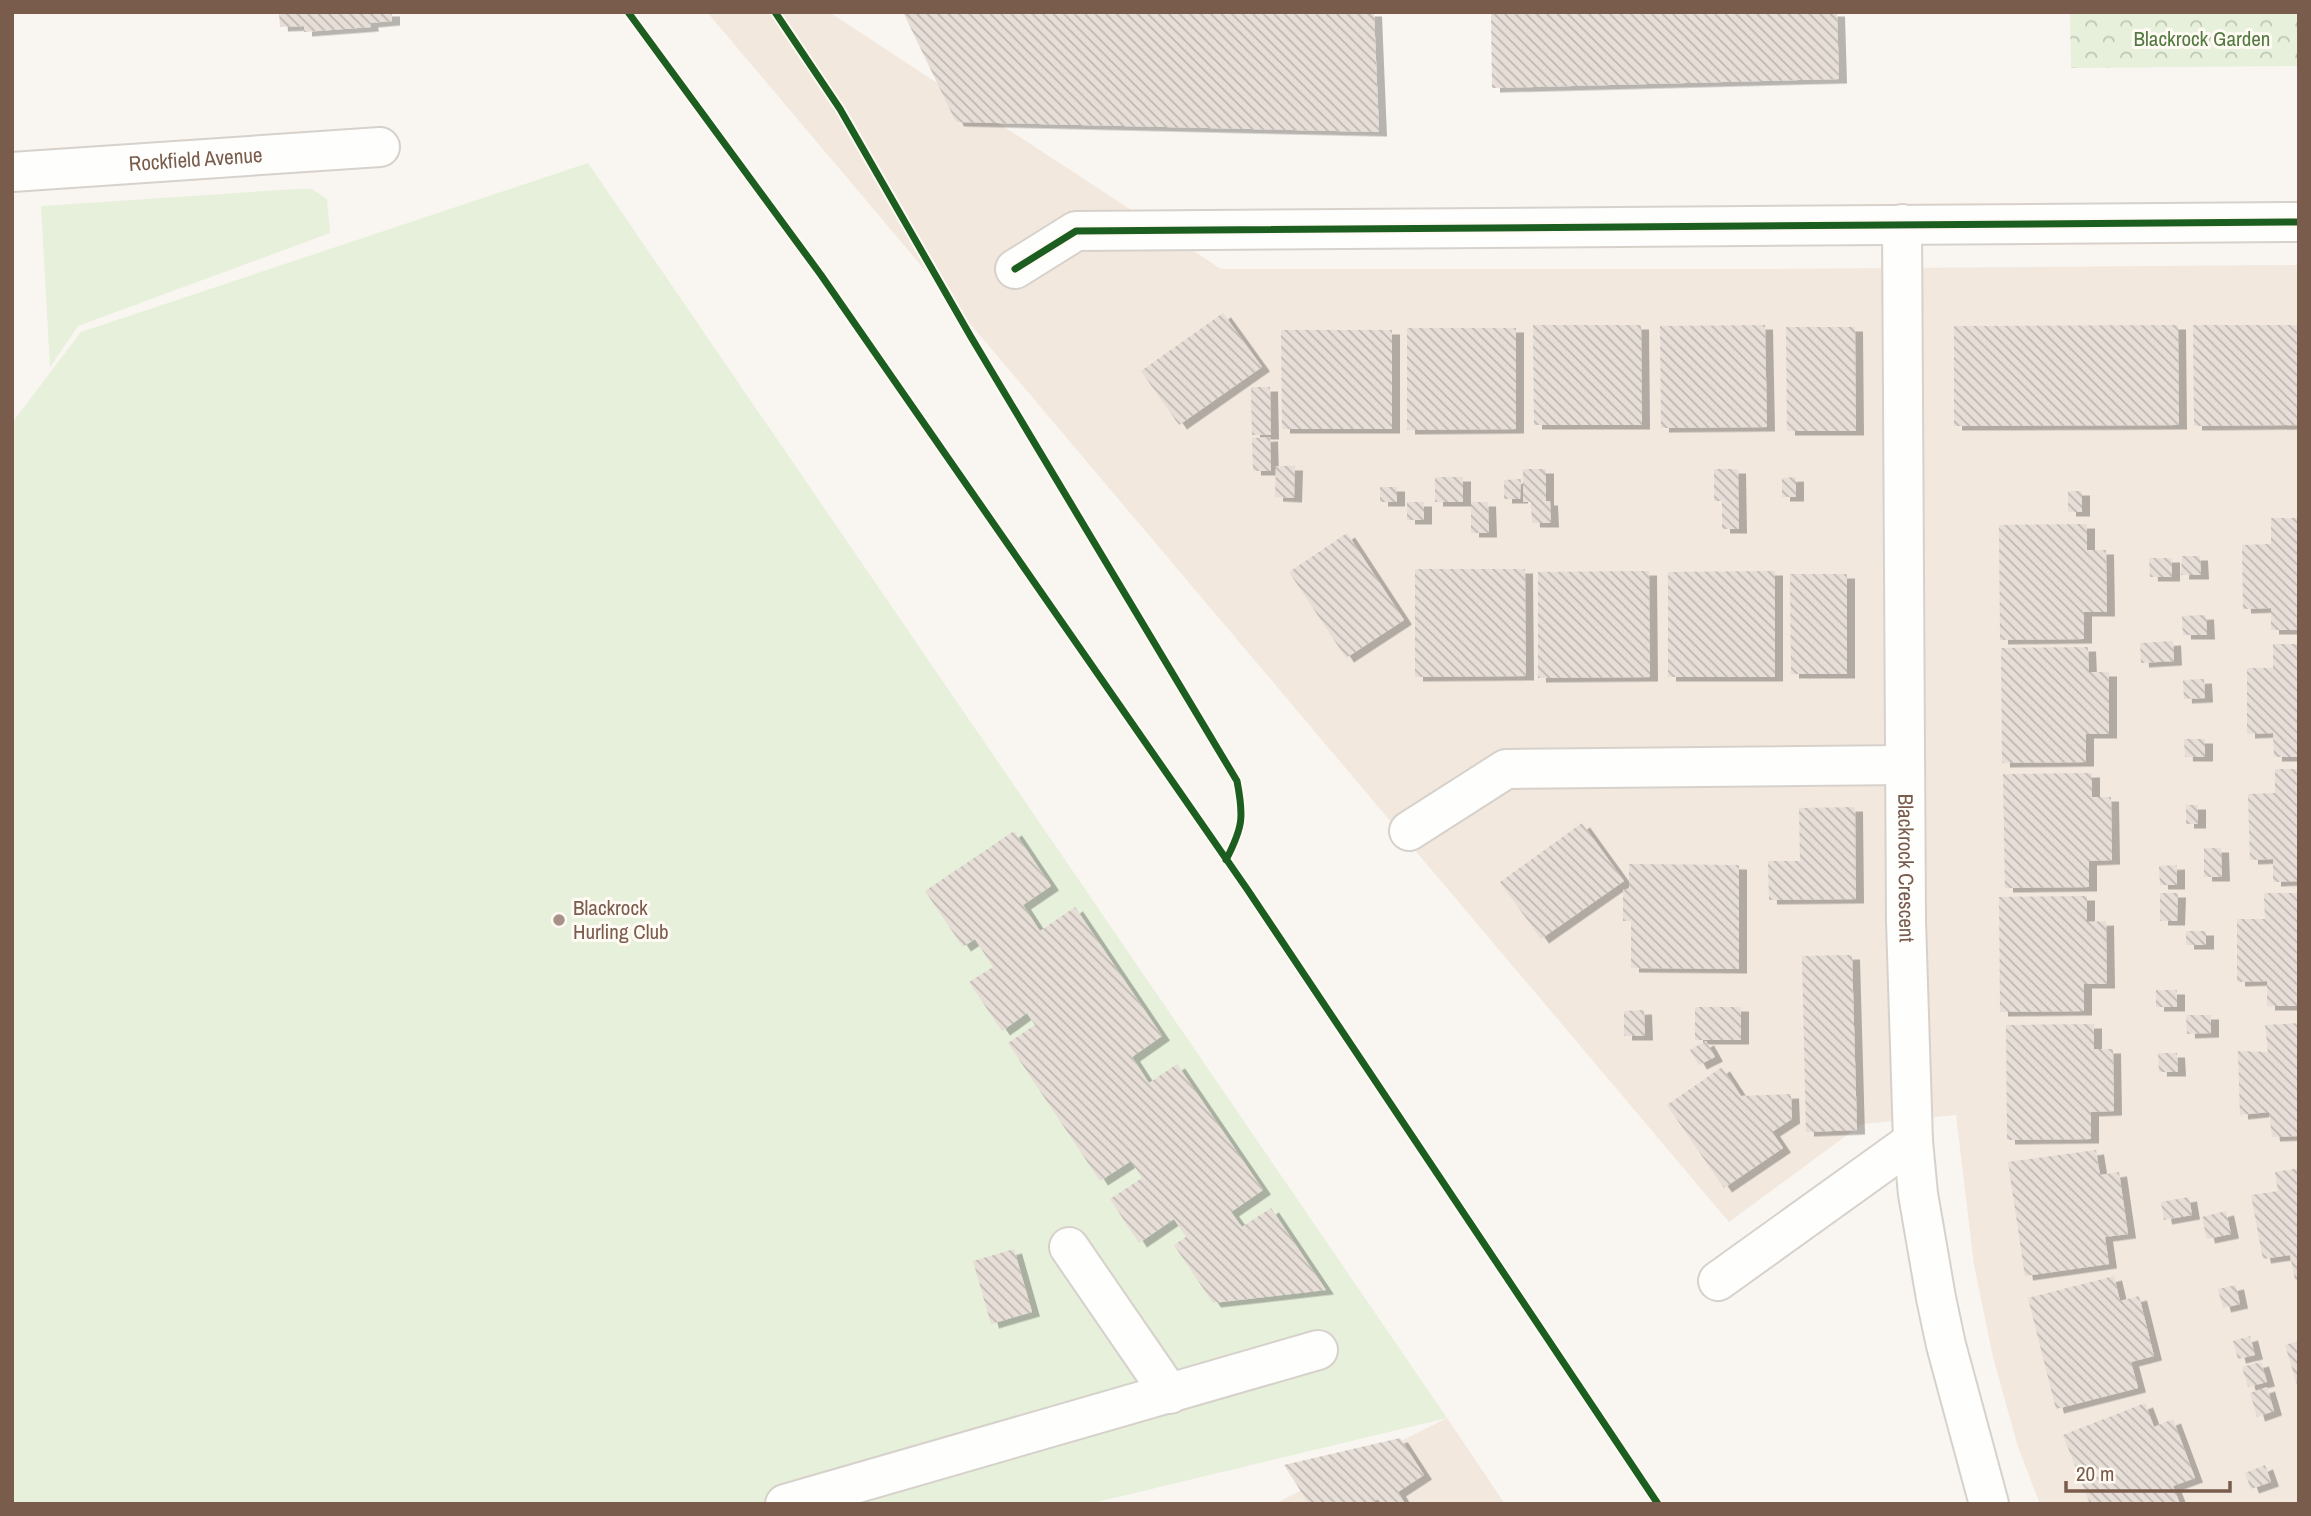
<svg xmlns="http://www.w3.org/2000/svg" width="2311" height="1516" font-family="'Archivo Narrow',sans-serif">
  <defs>
    <pattern id="park-crowns" width="20" height="18" patternUnits="userSpaceOnUse" patternTransform="scale(1.75)"><rect width="20" height="18" fill="#e7f0db"/><path d="M2 6a3 3 0 1 1 6 0M12 15a3 3 0 1 1 6 0" fill="none" stroke="#c0c6b4"/></pattern>
    <pattern id="building-back-hatch" width="6" height="6" patternUnits="userSpaceOnUse" patternTransform="scale(1.75)"><rect width="6" height="6" fill="#e6ded7"/><path d="M-1 5l2 2M0 0l6 6M5-1l2 2" fill="none" stroke="#bfb7b1"/></pattern>
    <filter id="shadow"><feDropShadow dx="8" dy="4.5" stdDeviation="0" flood-color="#0004"/></filter>
  </defs>
  <rect width="100%" height="100%" fill="#f9f5f0"/>
  <path fill="#f2e8de" d="M 707,12 L 829,12 L 1221,269 L 1767,269 L 2299,265 L 2299,1504 L 2040,1504 L 2018,1447 L 1993,1357 L 1974,1265 L 1956,1115 L 1862,1124 L 1729,1222 Z
    M 1447,1418 L 1505,1504 L 1274,1504 Z"/>
  <path fill="#e7f0db" d="M 588,163 L 1447,1418 L 1089,1504 L 12,1504 L 12,423 L 81,332 Z
    M 296,189 L 312,189 L 327,199 L 330,233 L 78,326 L 50,367 L 41,206 Z"/>
  <path fill="url(#park-crowns)" d="M 2070,12 L 2299,12 L 2299,66 L 2071,68 Z"/>
  <path fill="url(#building-back-hatch)" filter="url(#shadow)" d="M 279,12 L 392,12 L 392,21 L 370,23 L 371,27 L 304,32 L 304,26 L 280,27 Z
    M 903,12 L 1374,12 L 1379,132 L 956,122 Z
    M 1491,12 L 1837,12 L 1839,79 L 1492,88 Z
    M 1223,313 L 1262,367 L 1179,425 L 1141,371 Z
    M 1533,325 L 1641,325 L 1642,425 L 1534,425 Z
    M 1765,325 L 1767,427 L 1661,428 L 1660,326 Z
    M 2178,325 L 2179,425 L 1954,426 L 1954,326 Z
    M 2193,325 L 2299,325 L 2299,425 L 2194,426 Z
    M 1786,327 L 1855,327 L 1856,431 L 1787,431 Z
    M 1407,328 L 1516,328 L 1516,429 L 1407,430 Z
    M 1281,330 L 1392,330 L 1392,429 L 1282,429 Z
    M 1251,387 L 1270,387 L 1271,435 L 1252,435 Z
    M 1270,437 L 1271,471 L 1253,471 L 1252,438 Z
    M 1276,466 L 1295,466 L 1294,498 L 1275,497 Z
    M 1523,469 L 1546,469 L 1546,501 L 1550,501 L 1551,523 L 1532,523 L 1531,502 L 1523,502 Z
    M 1714,469 L 1738,469 L 1739,529 L 1722,529 L 1722,501 L 1714,501 Z
    M 1435,477 L 1463,477 L 1463,502 L 1435,502 Z
    M 1796,477 L 1796,497 L 1782,497 L 1782,478 Z
    M 1521,479 L 1520,499 L 1504,499 L 1504,480 Z
    M 1380,487 L 1397,487 L 1397,502 L 1380,502 Z
    M 2068,491 L 2082,491 L 2082,512 L 2068,512 Z
    M 1407,502 L 1424,502 L 1424,520 L 1407,520 Z
    M 1471,502 L 1488,502 L 1489,533 L 1471,533 Z
    M 2271,518 L 2299,518 L 2299,630 L 2271,630 L 2271,608 L 2243,609 L 2242,545 L 2271,544 Z
    M 2087,524 L 2087,550 L 2106,550 L 2107,612 L 2084,612 L 2084,639 L 2000,640 L 1999,525 Z
    M 1347,533 L 1404,620 L 1346,658 L 1289,572 Z
    M 2182,556 L 2200,556 L 2201,575 L 2181,575 Z
    M 2149,558 L 2172,558 L 2172,577 L 2150,577 Z
    M 1415,569 L 1525,569 L 1526,676 L 1415,677 Z
    M 1649,571 L 1650,677 L 1538,678 L 1538,572 Z
    M 1775,571 L 1775,677 L 1668,677 L 1668,572 Z
    M 1790,574 L 1847,574 L 1847,674 L 1791,674 Z
    M 2206,615 L 2207,635 L 2183,635 L 2182,616 Z
    M 2173,641 L 2174,661 L 2141,663 L 2140,643 Z
    M 2273,644 L 2299,644 L 2299,757 L 2274,757 L 2273,733 L 2247,734 L 2247,668 L 2273,668 Z
    M 2088,647 L 2089,672 L 2109,672 L 2109,734 L 2086,734 L 2086,762 L 2002,763 L 2001,648 Z
    M 2204,679 L 2205,698 L 2184,699 L 2183,680 Z
    M 2184,739 L 2205,739 L 2205,757 L 2185,757 Z
    M 2275,769 L 2299,769 L 2299,881 L 2273,882 L 2273,859 L 2250,860 L 2248,794 L 2275,793 Z
    M 2092,773 L 2092,797 L 2111,797 L 2112,860 L 2089,861 L 2089,887 L 2005,888 L 2003,774 Z
    M 2186,805 L 2198,805 L 2198,824 L 2186,824 Z
    M 1855,807 L 1856,899 L 1769,900 L 1768,861 L 1800,861 L 1799,808 Z
    M 1582,823 L 1624,881 L 1541,939 L 1500,882 Z
    M 1014,831 L 1051,886 L 1023,905 L 1040,931 L 1075,907 L 1162,1036 L 1132,1057 L 1149,1083 L 1177,1064 L 1263,1190 L 1231,1212 L 1242,1227 L 1271,1208 L 1326,1290 L 1213,1303 L 1174,1245 L 1186,1237 L 1174,1219 L 1139,1243 L 1110,1199 L 1142,1178 L 1131,1161 L 1100,1181 L 1008,1043 L 1035,1025 L 1027,1013 L 1002,1031 L 969,982 L 993,967 L 975,939 L 963,947 L 925,891 Z
    M 2204,848 L 2221,848 L 2222,877 L 2204,877 Z
    M 1629,864 L 1739,865 L 1739,969 L 1631,968 L 1631,921 L 1623,921 L 1623,889 L 1629,889 Z
    M 2177,865 L 2177,885 L 2160,885 L 2159,866 Z
    M 2160,893 L 2178,893 L 2177,921 L 2160,921 Z
    M 2264,893 L 2299,893 L 2299,1006 L 2267,1006 L 2267,981 L 2237,982 L 2237,919 L 2265,919 Z
    M 2087,896 L 2087,922 L 2106,921 L 2107,984 L 2084,984 L 2084,1011 L 2000,1012 L 1999,897 Z
    M 2186,931 L 2206,931 L 2206,945 L 2186,945 Z
    M 1852,955 L 1857,1130 L 1806,1132 L 1802,956 Z
    M 2156,990 L 2177,990 L 2177,1007 L 2156,1007 Z
    M 1695,1007 L 1741,1007 L 1741,1040 L 1695,1040 Z
    M 1644,1010 L 1645,1036 L 1624,1036 L 1624,1011 Z
    M 2186,1015 L 2211,1015 L 2211,1033 L 2187,1034 Z
    M 2299,1023 L 2299,1136 L 2272,1137 L 2269,1112 L 2240,1115 L 2238,1051 L 2268,1052 L 2265,1025 Z
    M 2094,1024 L 2094,1049 L 2113,1049 L 2114,1111 L 2091,1112 L 2091,1139 L 2007,1140 L 2006,1025 Z
    M 1706,1041 L 1715,1057 L 1699,1065 L 1690,1050 Z
    M 2158,1053 L 2177,1053 L 2178,1072 L 2159,1072 Z
    M 1722,1067 L 1741,1096 L 1791,1094 L 1792,1119 L 1772,1132 L 1783,1148 L 1724,1188 L 1667,1105 Z
    M 2096,1150 L 2100,1175 L 2119,1172 L 2128,1234 L 2105,1237 L 2109,1264 L 2025,1276 L 2008,1162 Z
    M 2299,1168 L 2299,1280 L 2295,1280 L 2290,1255 L 2263,1259 L 2251,1195 L 2278,1191 L 2275,1172 Z
    M 2189,1197 L 2192,1215 L 2164,1220 L 2161,1202 Z
    M 2226,1211 L 2231,1234 L 2207,1239 L 2202,1217 Z
    M 1014,1249 L 1032,1312 L 991,1324 L 973,1261 Z
    M 2114,1276 L 2120,1301 L 2139,1296 L 2154,1356 L 2131,1362 L 2138,1388 L 2056,1409 L 2028,1298 Z
    M 2236,1285 L 2240,1304 L 2223,1308 L 2218,1289 Z
    M 2250,1336 L 2255,1355 L 2238,1359 L 2233,1341 Z
    M 2299,1341 L 2299,1388 L 2298,1388 L 2285,1345 Z
    M 2261,1362 L 2267,1382 L 2248,1387 L 2242,1367 Z
    M 2267,1387 L 2274,1411 L 2257,1417 L 2250,1393 Z
    M 2145,1403 L 2154,1427 L 2173,1419 L 2195,1478 L 2173,1486 L 2180,1504 L 2090,1504 L 2063,1435 Z
    M 1400,1438 L 1424,1475 L 1398,1492 L 1405,1504 L 1381,1504 L 1378,1499 L 1371,1504 L 1309,1504 L 1284,1465 Z
    M 2265,1465 L 2271,1482 L 2251,1489 L 2245,1473 Z"/>
  <g fill="none" stroke-linecap="round" stroke-linejoin="round">
    <defs>
      <g id="street">
        <path id="s1" d="M 12,172 L 380,147"/>
        <path id="s2" d="M 1902,224 L 1906,921 L 1913,1141 L 1918,1194 L 1936,1298 L 1946,1345 L 1989,1504"/>
        <path d="M 1015,269 L 1076,231 L 2299,222"/>
        <path d="M 1409,831 L 1506,769 L 1905,765"/>
        <path d="M 1069,1247 L 1170,1394"/>
        <path d="M 1718,1281 L 1913,1141"/>
        <path d="M 785,1504 L 1318,1350"/>
      </g>
    </defs>
    <use href="#street" stroke="#d7d1cb" stroke-width="42"/>
    <use href="#street" stroke="#fefefd" stroke-width="38"/>
    <defs>
      <path id="cycleway" d="M 628,12 L 821,275 L 1247,889 L 1658,1504
        M 775,12 L 840,109 L 971,337 L 1237,781 C 1244,817 1243,827 1226,860
        M 1015,269 L 1076,231 L 2299,222"/>
    </defs>
    <use href="#cycleway" stroke="#fffaf3" stroke-width="11"/>
    <use href="#cycleway" stroke="#1b5e20" stroke-width="7"/>
  </g>
  <circle fill="#a69286" stroke="#fffaf3" stroke-width="2.5" cx="559" cy="920" r="7"/>
  <g text-anchor="middle" stroke-width="6" stroke-linejoin="round" paint-order="stroke">
    <g font-size="21" fill="#537a41" stroke="#fffaf3">
      <text x="2202" y="46">Blackrock Garden</text>
    </g>
    <g font-size="21" fill="#7a5c4d" stroke="#fffaf3">
      <text dy="7" stroke="none"><textPath href="#s1" startOffset="184">Rockfield Avenue</textPath></text>
      <text dy="7" stroke="none"><textPath href="#s2" startOffset="644">Blackrock Crescent</textPath></text>
    </g>
    <g font-size="21" fill="#7a5c4d" stroke="#fffaf3" text-anchor="start">
      <text x="573" y="915">Blackrock<tspan x="573" dy="24">Hurling Club</tspan></text>
    </g>
  </g>
  <rect width="2311" height="1516" fill="none" stroke="#7a5c4d" stroke-width="28"/>
  <path d="M2066 1481v10h164v-10" fill="none" stroke="#7a5c4d" stroke-width="3.5"/>
  <text x="2076" y="1481" font-size="21" fill="#7a5c4d" stroke="#fffaf3" stroke-width="5" paint-order="stroke">20 m</text>
</svg>
